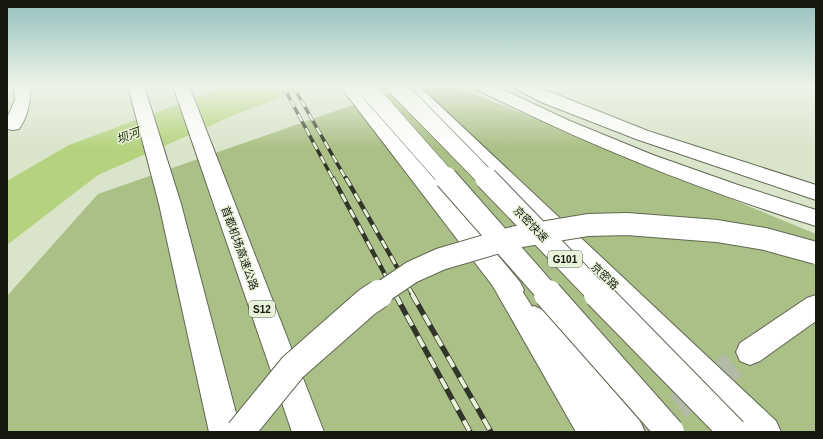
<svg xmlns="http://www.w3.org/2000/svg" width="823" height="439" font-family="Arial,'Noto Sans SC',sans-serif">
  <rect width="100%" height="100%" fill="#dae4cb"/>
  <path fill="#abc086" d="M 407,86 L 456,86 L 816,234 L 816,432 L 7,432 L 7,296 L 98,194 Z"/>
  <path fill="#b5d37e" d="M 227,86 L 311,86 L 239,113 L 98,175 L 7,245 L 7,181 L 69,145 Z"/>
  <g fill="none" stroke-linecap="round" stroke-linejoin="round">
    <path stroke="#b3bba6" stroke-width="28" stroke-dasharray="28 14" stroke-linecap="butt" d="M 644,432 L 750,352"/>
    <defs>
      <path id="minor" d="M 14,86 L 30,86 C 31,101 28,116 19,129 L 13,130 L 7,129 L 7,118 L 15,100 Z
        M 514,86 L 535,86 L 648,131 L 816,185 L 816,200 L 636,139 L 541,102 L 516,89 Z
        M 816,295 L 816,321 L 760,361 L 750,365 L 740,361 L 736,352 L 740,343 L 807,298 Z"/>
      <path id="major" d="M 340,86 L 357,86 L 520,282 L 524,290 L 520,298 L 511,301 L 502,298 Z
        M 402,86 L 419,86 L 776,421 L 781,432 L 743,432 Z
        M 534,306 L 543,310 L 640,421 L 645,432 L 609,432 L 525,326 L 521,318 L 525,310 Z"/>
      <path id="highway" d="M 128,86 L 144,86 L 181,204 L 241,432 L 209,432 L 159,204 Z
        M 173,86 L 189,86 L 324,432 L 292,432 Z
        M 474,86 L 495,86 L 570,121 L 653,155 L 738,185 L 816,210 L 816,226 C 699,190 586,144 476,89 Z
        M 498,264 L 507,267 L 604,421 L 609,432 L 576,432 L 486,274 L 489,267 Z"/>
    </defs>
    <use href="#minor" stroke="#606852" stroke-width="2"/>
    <use href="#major" stroke="#606852" stroke-width="2"/>
    <use href="#highway" stroke="#606852" stroke-width="2"/>
    <use href="#minor" fill="#fff" fill-rule="evenodd"/>
    <use href="#major" fill="#fff" fill-rule="evenodd"/>
    <use href="#highway" fill="#fff" fill-rule="evenodd"/>
    <defs>
      <path id="rail-far2" d="M 283,86 L 333,179
        M 293,86 L 346,179"/>
      <path id="rail-far1" d="M 333,178 L 396,295
        M 346,178 L 413,295"/>
      <path id="rail" d="M 395,294 L 470,432
        M 412,294 L 491,432"/>
    </defs>
    <use href="#rail-far2" stroke="#303429" stroke-width="3.5"/>
    <use href="#rail-far1" stroke="#303429" stroke-width="4.5"/>
    <use href="#rail" stroke="#303429" stroke-width="5.5"/>
    <use href="#rail-far2" stroke="#e8f2d8" stroke-width="2.5" stroke-dasharray="8" stroke-linecap="butt"/>
    <use href="#rail-far1" stroke="#e8f2d8" stroke-width="3" stroke-dasharray="9" stroke-linecap="butt"/>
    <use href="#rail" stroke="#e8f2d8" stroke-width="4" stroke-dasharray="12" stroke-linecap="butt"/>
    <defs>
      <path id="highway-bridge-far2" d="M 365,86 L 447,179
        M 396,86 L 487,179"/>
      <path id="highway-bridge-far1" d="M 446,178 L 549,295
        M 486,178 L 599,295
        M 378,295 L 412,272 L 441,259 L 516,237 L 588,225 L 627,224 L 717,231 L 765,239 L 816,253"/>
      <path id="highway-bridge" d="M 548,294 L 670,432
        M 598,294 L 733,432
        M 240,432 L 293,367 L 367,302 L 379,294"/>
    </defs>
    <use href="#highway-bridge-far2" stroke="#606852" stroke-width="19" stroke-linecap="butt"/>
    <use href="#highway-bridge-far1" stroke="#606852" stroke-width="24" stroke-linecap="butt"/>
    <use href="#highway-bridge" stroke="#606852" stroke-width="30" stroke-linecap="butt"/>
    <use href="#highway-bridge-far2" stroke="#fff" stroke-width="18"/>
    <use href="#highway-bridge-far1" stroke="#fff" stroke-width="22"/>
    <use href="#highway-bridge" stroke="#fff" stroke-width="28"/>
  </g>
  <linearGradient id="sky" x2="0" y2="1"><stop stop-color="#93c0be"/><stop offset="0.58" stop-color="#eef3e8"/><stop offset="1" stop-color="#eef3e8" stop-opacity="0"/></linearGradient>
  <rect width="823" height="148" fill="url(#sky)"/>
  <g text-anchor="middle" stroke-width="3" stroke-linejoin="round" paint-order="stroke">
    <g fill="#e8f2d8" stroke="#555a4c" stroke-width="1">
      <rect x="548" y="251" width="34" height="16" rx="3"/>
      <rect x="249" y="301" width="26" height="16" rx="3"/>
    </g>
    <g font-size="10" font-weight="bold" fill="#161910">
      <text x="565" y="263">G101</text>
      <text x="262" y="313">S12</text>
    </g>
    <g font-size="11" fill="#161910" stroke="#e8f2d8">
      <text transform="translate(531 224) rotate(46)" y="4">京密快速</text>
      <text transform="translate(240 248) rotate(70)" y="4">首都机场高速公路</text>
      <text transform="translate(605 276) rotate(44)" y="4">京密路</text>
    </g>
    <g font-size="12" font-style="italic" fill="#242f0b" stroke="#e8f2d8">
      <text transform="translate(128 136) rotate(-21)" y="4">坝河</text>
    </g>
  </g>
  <rect width="823" height="439" fill="none" stroke="#161910" stroke-width="16"/>
</svg>
